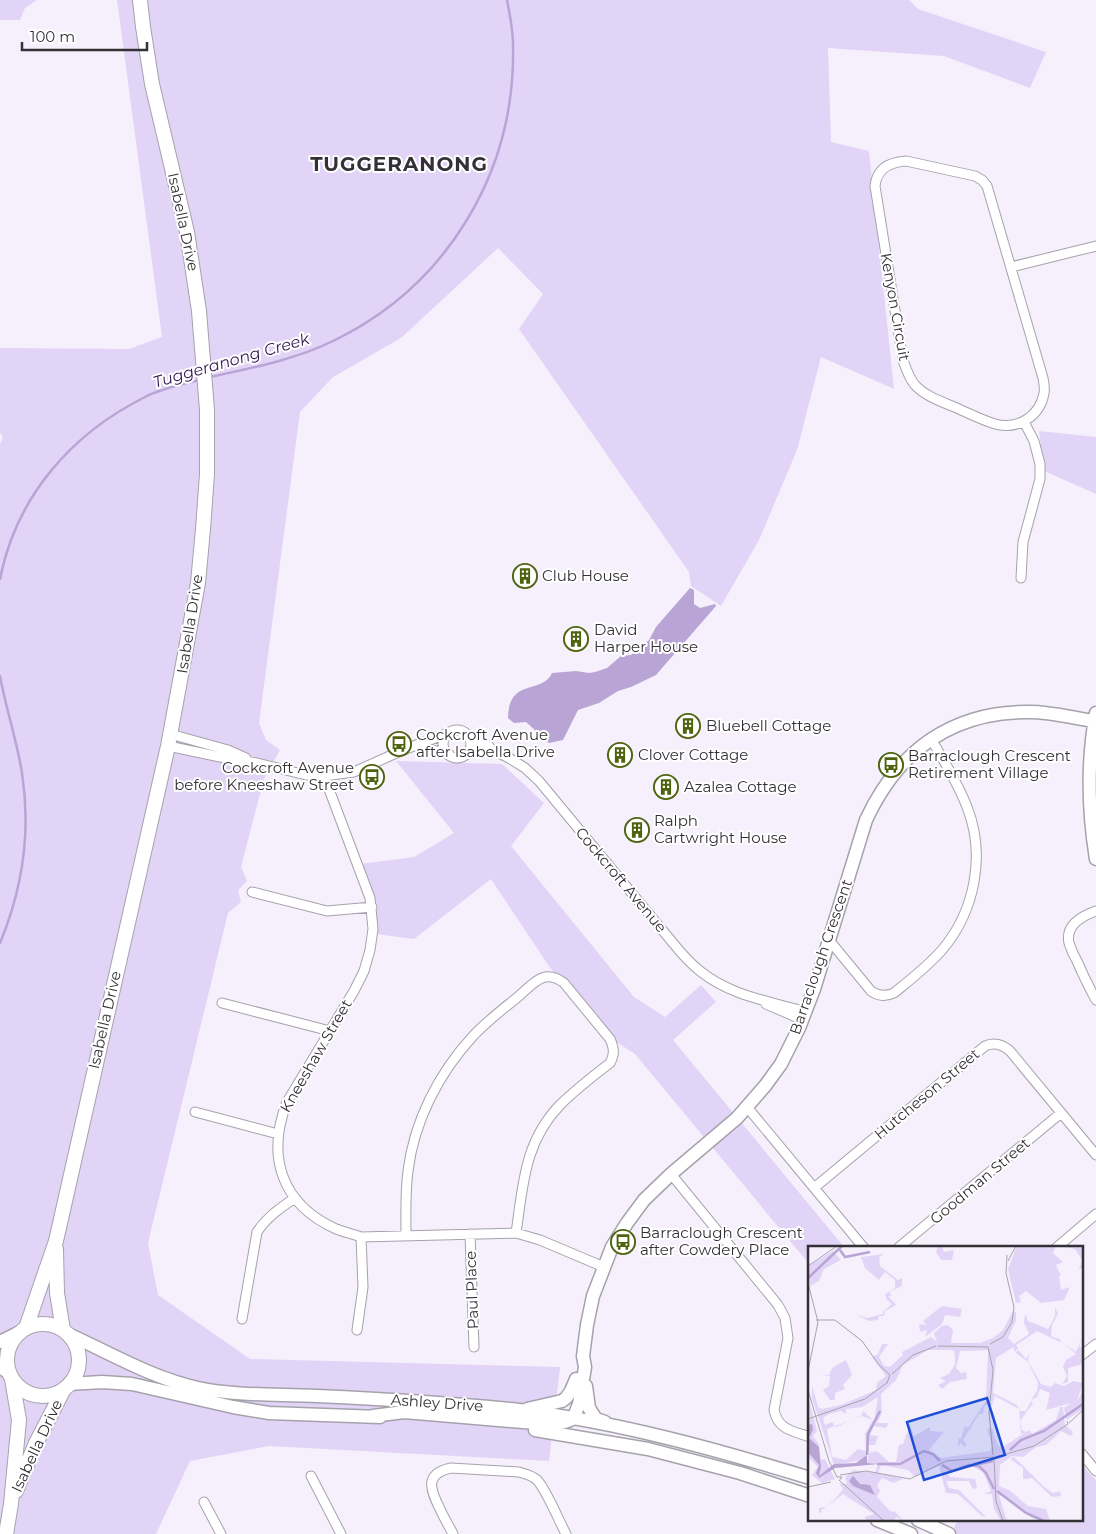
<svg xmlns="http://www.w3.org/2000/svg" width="1096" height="1534" font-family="Montserrat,sans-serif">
  <rect width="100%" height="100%" fill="#f5f0fc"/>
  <path fill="#e2d4f7" d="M 0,0 L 37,0 L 25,8 L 20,20 L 0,20 Z
    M 117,0 L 909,0 L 918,9 L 1046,52 L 1030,88 L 944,56 L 828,48 L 831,142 L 869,151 L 894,389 L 821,357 L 797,450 L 759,540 L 721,606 L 691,586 L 689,572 L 519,329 L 543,294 L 498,248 L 401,338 L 333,377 L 300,412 L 259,723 L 266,740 L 280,750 L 264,779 L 241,867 L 247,881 L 238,890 L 241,902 L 228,913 L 148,1243 L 158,1295 L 250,1359 L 560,1367 L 549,1461 L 269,1446 L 190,1461 L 156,1534 L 0,1534 L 0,444 L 3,437 L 0,433 L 0,348 L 129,349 L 162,337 Z
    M 1039,431 L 1096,437 L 1096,494 L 1044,471 Z
    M 396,761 L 502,764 L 544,803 L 511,846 L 634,997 L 665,1017 L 701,985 L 716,1002 L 673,1040 L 845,1248 L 810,1248 L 810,1265 L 635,1054 L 615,1041 L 551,969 L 491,879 L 414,939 L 376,934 L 360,864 L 414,857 L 454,833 Z
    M 1082,1465 L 1096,1480 L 1096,1534 L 952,1534 L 957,1520 L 1082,1520 Z"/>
  <path fill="#b9a5d5" d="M 690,588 L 694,590 L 694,604 L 700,608 L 715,604 L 716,606 L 656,675 L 631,687 L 618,691 L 599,703 L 578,710 L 563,740 L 549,743 L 526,722 L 514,723 L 508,718 C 509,677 542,695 552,673 L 576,671 L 589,673 L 595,672 L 607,668 L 621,656 L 631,655 L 649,640 L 656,627 Z"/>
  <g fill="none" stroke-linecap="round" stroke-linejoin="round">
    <path stroke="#b9a5d5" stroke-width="2.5" d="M 210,377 C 251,368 294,360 333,341 C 447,286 516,172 513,45 C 513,30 510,15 507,0
      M 0,579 C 16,497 71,434 145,397 C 160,389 183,384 199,380
      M 0,676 C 6,709 17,741 22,773 C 31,831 22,890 0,943"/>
    <defs>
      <path id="street" d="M 906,161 L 975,176 L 982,180 L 987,186 L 1043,378 C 1044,383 1045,388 1044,393 C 1040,417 1017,430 995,424 C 982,420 970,414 959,409 C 943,402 926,397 915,385 C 909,378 906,369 903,360 L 875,186 C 877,168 890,162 906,161 Z
        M 1011,267 L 1096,246
        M 1021,578 L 1023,542 L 1040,479 L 1040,464 L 1034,441 L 1024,422
        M443 744a14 14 0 1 1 28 0a14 14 0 1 1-28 0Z
        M 170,734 L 228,750 L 246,758
        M 468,736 L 481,742 L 488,745 L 492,750 L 509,758 L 525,768 L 539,781 L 673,943 C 681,953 690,963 700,971 C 731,996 769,1001 806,1012
        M 168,746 L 225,758 L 257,763 L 306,775 L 324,776 L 354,772 L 403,750 L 451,732
        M 417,746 L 449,754
        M 466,754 L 492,750
        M 324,776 L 370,898 L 373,929 L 370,950 L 364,971 L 354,991 L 287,1102 C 266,1156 281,1204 336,1229 C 344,1232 353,1234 361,1237 L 516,1233 L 540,1240 L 604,1267
        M 252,892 L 327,911 L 372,907
        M 1096,911 C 1082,916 1065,925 1069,943 C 1071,949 1074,956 1077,961 C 1083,975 1089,987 1096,1000
        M 829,940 L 871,991 C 878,996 885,997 894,993 C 910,980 928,966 942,950 C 975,911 986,855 967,807 C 958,783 944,761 931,739
        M 222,1003 L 330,1031
        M 766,1004 L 803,1020
        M 747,1107 L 864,1248
        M 195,1112 L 278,1134
        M 671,1174 L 778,1305 L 785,1318 L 788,1338 L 774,1410 C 778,1430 793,1431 810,1437
        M 814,1188 L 985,1046 C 994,1042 1002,1044 1010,1051 L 1096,1155
        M 470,1234 L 474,1347
        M 406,1236 C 406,1214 405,1193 408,1171 C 414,1121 439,1073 473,1036 C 487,1021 503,1009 519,996 C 534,983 544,968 564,983 L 610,1039 C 614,1048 615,1054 610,1063 C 593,1076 575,1090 560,1105 C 524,1142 523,1186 516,1233
        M 898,1248 L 1061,1113
        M 1056,1248 L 1096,1214
        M 242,1319 L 257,1232 C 267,1217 280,1208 295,1198
        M 357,1330 L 363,1287 L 361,1237
        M 1082,1355 L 1096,1344
        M 1082,1454 L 1096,1471
        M 311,1476 L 341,1534
        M 204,1502 L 221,1534
        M 453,1534 C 449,1526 444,1518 440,1509 C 431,1491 423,1474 451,1468 L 519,1472 C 525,1474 532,1475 537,1480 C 546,1489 559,1521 566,1534"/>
      <path id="secondary" d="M 1096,713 C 1087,761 1088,810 1096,859
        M 68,1334 C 110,1353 152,1378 198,1388 C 236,1396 278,1394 317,1396 C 384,1399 452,1403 519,1410 C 618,1422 715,1449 810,1478
        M 0,1342 L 20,1332
        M 0,1367 L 9,1373
        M 69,1384 L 102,1382 L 132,1384 L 233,1407 L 269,1413 L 380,1417
        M 586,1386 L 589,1408 L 596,1419 L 605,1422
        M 527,1409 L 562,1401 L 566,1398 L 571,1391 L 576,1379
        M 373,1416 L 404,1412 L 547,1424 L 565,1422 L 573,1419 L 579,1404 L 585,1367 L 583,1356 L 587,1325 L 593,1296 L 612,1247 L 627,1223 L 644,1200 L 671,1174 L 737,1118 L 765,1086 L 781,1064 L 799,1028 L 814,989 L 866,820 C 898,751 952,711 1030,712 C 1051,712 1073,718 1094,721
        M 535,1430 L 648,1449 L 740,1473 L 810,1496
        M 877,1520 L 911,1534
        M 918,1520 L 949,1534"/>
      <path id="primary" d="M 56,1249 L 57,1293 L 63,1330
        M7 1360a36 36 0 1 1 72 0a36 36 0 1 1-72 0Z
        M 26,1328 L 56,1241 L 168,746 L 198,583 L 203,529 L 207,474 L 207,410 L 199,311 L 187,232 L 152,84 L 143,27 L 140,0
        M 16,1491 L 36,1443 L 64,1389
        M 6,1534 L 11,1504 L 19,1420 L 12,1379"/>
    </defs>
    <use href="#street" stroke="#a6a2ac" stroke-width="11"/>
    <use href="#secondary" stroke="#a6a2ac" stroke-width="15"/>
    <use href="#primary" stroke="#a6a2ac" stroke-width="16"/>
    <use href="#street" stroke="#fff" stroke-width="9"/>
    <use href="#secondary" stroke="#fff" stroke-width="12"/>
    <use href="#primary" stroke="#fff" stroke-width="14"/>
  </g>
  <defs>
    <symbol id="building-ring" viewBox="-11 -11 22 22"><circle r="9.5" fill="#fff" stroke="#4f630f" stroke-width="1.5"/><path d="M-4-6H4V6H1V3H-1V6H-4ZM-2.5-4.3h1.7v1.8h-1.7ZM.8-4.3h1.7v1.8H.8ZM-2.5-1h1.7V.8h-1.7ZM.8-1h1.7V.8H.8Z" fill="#4f630f"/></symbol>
    <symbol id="bus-ring" viewBox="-11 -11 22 22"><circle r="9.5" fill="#fff" stroke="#4f630f" stroke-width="1.5"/><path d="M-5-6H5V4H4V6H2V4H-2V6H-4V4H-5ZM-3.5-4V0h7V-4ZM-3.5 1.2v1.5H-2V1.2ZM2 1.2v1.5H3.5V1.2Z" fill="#4f630f"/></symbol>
  </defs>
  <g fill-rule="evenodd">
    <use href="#building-ring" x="511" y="562" width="28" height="28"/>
    <use href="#building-ring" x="562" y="625" width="28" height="28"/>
    <use href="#building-ring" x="674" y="712" width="28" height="28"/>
    <use href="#bus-ring" x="385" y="730" width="28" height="28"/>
    <use href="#building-ring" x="606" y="741" width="28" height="28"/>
    <use href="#bus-ring" x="877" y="751" width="28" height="28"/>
    <use href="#bus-ring" x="358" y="763" width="28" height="28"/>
    <use href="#building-ring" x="652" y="773" width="28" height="28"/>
    <use href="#building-ring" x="623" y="816" width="28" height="28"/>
    <use href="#bus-ring" x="609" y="1228" width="28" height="28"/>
  </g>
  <g text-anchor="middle" stroke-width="4" stroke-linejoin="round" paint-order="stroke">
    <g font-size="15" fill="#333136" stroke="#fff">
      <text transform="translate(183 222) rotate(78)" y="5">Isabella Drive</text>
      <text transform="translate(895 307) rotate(80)" y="5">Kenyon Circuit</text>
      <text transform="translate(190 624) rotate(-81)" y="5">Isabella Drive</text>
      <text transform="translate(621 880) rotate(50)" y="5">Cockcroft Avenue</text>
      <text transform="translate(821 957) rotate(-71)" y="5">Barraclough Crescent</text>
      <text transform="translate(105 1020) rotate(-77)" y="5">Isabella Drive</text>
      <text transform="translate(316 1056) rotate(-60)" y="5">Kneeshaw Street</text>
      <text transform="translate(927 1094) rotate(-40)" y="5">Hutcheson Street</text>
      <text transform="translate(980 1181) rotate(-40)" y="5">Goodman Street</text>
      <text transform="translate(472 1290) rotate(-92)" y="5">Paul Place</text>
      <text transform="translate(437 1403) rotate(4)" y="5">Ashley Drive</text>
      <text transform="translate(37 1446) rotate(-65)" y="5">Isabella Drive</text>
    </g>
    <g font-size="15" fill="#333136" stroke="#fff" text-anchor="start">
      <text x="542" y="581">Club House</text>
      <text x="594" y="635">David<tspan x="594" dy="17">Harper House</tspan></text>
      <text x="706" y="731">Bluebell Cottage</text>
      <text x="416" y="740">Cockcroft Avenue<tspan x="416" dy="17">after Isabella Drive</tspan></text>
      <text x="638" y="760">Clover Cottage</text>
      <text x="908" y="761">Barraclough Crescent<tspan x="908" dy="17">Retirement Village</tspan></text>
      <text x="354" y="773" text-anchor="end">Cockcroft Avenue<tspan x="354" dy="17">before Kneeshaw Street</tspan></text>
      <text x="684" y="792">Azalea Cottage</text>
      <text x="654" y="826">Ralph<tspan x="654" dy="17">Cartwright House</tspan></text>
      <text x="640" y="1238">Barraclough Crescent<tspan x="640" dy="17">after Cowdery Place</tspan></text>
    </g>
    <g font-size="16" font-style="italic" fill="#341851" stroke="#fff">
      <text transform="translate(231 360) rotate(-16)" y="6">Tuggeranong Creek</text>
    </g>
    <g font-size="20" font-weight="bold" letter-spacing="1" fill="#333136" stroke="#fff">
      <text x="399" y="171">TUGGERANONG</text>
    </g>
  </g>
  <g transform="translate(808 1246)">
    <rect width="275" height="275" fill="#f5f0fc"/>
    <path d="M 130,0 L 134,0 L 136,6 L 146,4 L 144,14 L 133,14 L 128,6 ZM 209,0 L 248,0 L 245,7 L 255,16 L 248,19 L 253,30 L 251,30 L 253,44 L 262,41 L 256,54 L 233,57 L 218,45 L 211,50 L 213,56 L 208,57 L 200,23 ZM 251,0 L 275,0 L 275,22 L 271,23 L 274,14 L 267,3 ZM 25,5 L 33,14 L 16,23 L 11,35 L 2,40 L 0,20 ZM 76,8 L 71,11 L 72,20 L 90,34 L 94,32 L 94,40 L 81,46 L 84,50 L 80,50 L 88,59 L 77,65 L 76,70 L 71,70 L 70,74 L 61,75 L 47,68 L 59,72 L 75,68 L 76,65 L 84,58 L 79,54 L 77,48 L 87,42 L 87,34 L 77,26 L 71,34 L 57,22 L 53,11 ZM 134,60 L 154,63 L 152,71 L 137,69 L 134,78 L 117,91 L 119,84 L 112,86 L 111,78 L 119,79 L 115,75 ZM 247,61 L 250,68 L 244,79 L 243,90 L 253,94 L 252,96 L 229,85 L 208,99 L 210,102 L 207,106 L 205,101 L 188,112 L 185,147 L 209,159 L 212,165 L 218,165 L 223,155 L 225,157 L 212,175 L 214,184 L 218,186 L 213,188 L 211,163 L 187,150 L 184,159 L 177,159 L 175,168 L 171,168 L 155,194 L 159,199 L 156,201 L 153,197 L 150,201 L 150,192 L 153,193 L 157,180 L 160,182 L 178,155 L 180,104 L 152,105 L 148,122 L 153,127 L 158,126 L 159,133 L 142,136 L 134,143 L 130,139 L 138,135 L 132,132 L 141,128 L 147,119 L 147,108 L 145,104 L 120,104 L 95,119 L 88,134 L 73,148 L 74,167 L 69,177 L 81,177 L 78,182 L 66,180 L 62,189 L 70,190 L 67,199 L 61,199 L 61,206 L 54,214 L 26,219 L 4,152 L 4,139 L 10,161 L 14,163 L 33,159 L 68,144 L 69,137 L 78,130 L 64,111 L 70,108 L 74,98 L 80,98 L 71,111 L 76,120 L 82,121 L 95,109 L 94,106 L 123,91 L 129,96 L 126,87 L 134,80 L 140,79 L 145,84 L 143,97 L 172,97 L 185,92 L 195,84 L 205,65 L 208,66 L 208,74 L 200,92 L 206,98 L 221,88 L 216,77 L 217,68 L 220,75 L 240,83 L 247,70 ZM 70,151 L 66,175 L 55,165 L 54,169 L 28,181 L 24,176 L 17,179 L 15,172 L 21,168 L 33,165 L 38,168 L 38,163 L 54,161 ZM 54,170 L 65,174 L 57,188 L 58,205 L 50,203 L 38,214 L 24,211 L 19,183 ZM 275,89 L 271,101 L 275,101 L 275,118 L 260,122 L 260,136 L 254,138 L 259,130 L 255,121 L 258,114 L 268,108 L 254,96 L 268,106 ZM 210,104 L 218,113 L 221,108 L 220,115 L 233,138 L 243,141 L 247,137 L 256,140 L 265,135 L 275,137 L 269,155 L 275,145 L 275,163 L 258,174 L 256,162 L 263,157 L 238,164 L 242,147 L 232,143 L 229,151 L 223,154 L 229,145 L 230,137 L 220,116 L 208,107 ZM 38,114 L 44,129 L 35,139 L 37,143 L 27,147 L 27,154 L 22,154 L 15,144 L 21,140 L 22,130 L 12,129 L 21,129 L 24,122 ZM 0,150 L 9,185 L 5,190 L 11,198 L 12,214 L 17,213 L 27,233 L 14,237 L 4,229 L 10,221 L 0,211 ZM 252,161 L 255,161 L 257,179 L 265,186 L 263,190 L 253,185 L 238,199 L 228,201 L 215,211 L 204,210 L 192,219 L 191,240 L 201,244 L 220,260 L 238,263 L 242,275 L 224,272 L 202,254 L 191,249 L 199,275 L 193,275 L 186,263 L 184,248 L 176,248 L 183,245 L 175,226 L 165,221 L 139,227 L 142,231 L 167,233 L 169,242 L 165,243 L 161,235 L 138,235 L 141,242 L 151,244 L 178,271 L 174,270 L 150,248 L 138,247 L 131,220 L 107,231 L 100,224 L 73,219 L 70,227 L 95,233 L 85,237 L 74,232 L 69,239 L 72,245 L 69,251 L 82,265 L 87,266 L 95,274 L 88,271 L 86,275 L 58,275 L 57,271 L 66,268 L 35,248 L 19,261 L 13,264 L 14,267 L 11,266 L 11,262 L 19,261 L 29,251 L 35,243 L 31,237 L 39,238 L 37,231 L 46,224 L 67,227 L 70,218 L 59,217 L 61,207 L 69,205 L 81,216 L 88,216 L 91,199 L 95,198 L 102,178 L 106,190 L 122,181 L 122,185 L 136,186 L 121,204 L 133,212 L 182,205 L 184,199 L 179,183 L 184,182 L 190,200 L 195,201 L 221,184 L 224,188 L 248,174 ZM 206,211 L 236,241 L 245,247 L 252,245 L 253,250 L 244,251 L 224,232 L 215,233 L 215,222 L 202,213 Z" fill="#e2d4f7" fill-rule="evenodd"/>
    <path d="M 4,178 L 5,184 L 1,192 L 11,201 L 13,221 L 11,230 L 26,218 L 48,217 L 59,209 L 59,217 L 71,218 L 27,222 L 11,232 L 8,227 L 11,219 L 0,206 L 0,179 ZM 45,230 L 52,238 L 62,239 L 67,249 L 45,240 L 41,235 Z" fill="#b9a5d5"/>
    <path fill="none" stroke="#b9a5d5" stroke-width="2.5" d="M 32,4 L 37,11 L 62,6M 0,32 L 34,0M 202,204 L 213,194 L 236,185 L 275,158M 59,209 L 60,188 L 72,165M 69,218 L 92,218 L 116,205 L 125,208 L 132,215M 134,219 L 144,225 L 161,219 L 171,220 L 178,227 L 186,243M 167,219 L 185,215M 189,245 L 218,267 L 236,275"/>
    <path fill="none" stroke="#a7a4ad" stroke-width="1" d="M 200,15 L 208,0M 0,20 L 29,0M 0,37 L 10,76 L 0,125M 8,74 L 27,74 L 54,95 L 71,119 L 82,129 L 79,137M 182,98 L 195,91 L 204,76 L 206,61 L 198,27 L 199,9M 130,100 L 180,101M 180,101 L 185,124 L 181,167 L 185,209M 84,128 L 105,109 L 128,100M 0,144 L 21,215 L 29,231 L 34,231 L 31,235M 0,173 L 57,153 L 80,136M 261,177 L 275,164M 188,211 L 226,200 L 260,178 L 259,175M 186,212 L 188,255 L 195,275M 32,229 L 58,225 L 102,233 L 138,215 L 186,211M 31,234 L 76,275M 0,241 L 23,236"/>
    <path fill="#1d4ed8" fill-opacity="0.15" stroke="#1d4ed8" stroke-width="2.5" d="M 179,152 L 197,209 L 116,234 L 99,176 Z"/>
    <rect width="275" height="275" fill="none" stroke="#333136" stroke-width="2.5"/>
  </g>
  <path d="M22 42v8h125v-8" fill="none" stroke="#333136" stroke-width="2.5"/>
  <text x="30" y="42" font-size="15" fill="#333136" stroke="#ffffff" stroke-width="4" paint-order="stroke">100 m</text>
</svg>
